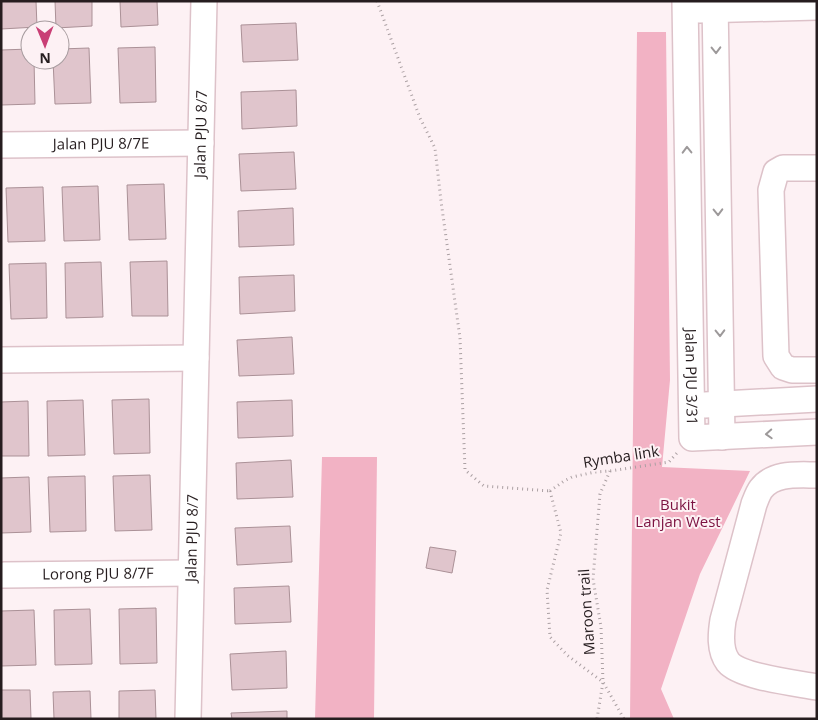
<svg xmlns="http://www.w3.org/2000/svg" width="818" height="720" font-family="'Open Sans',sans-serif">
  <rect width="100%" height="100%" fill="#fdf1f4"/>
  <path fill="#f2b2c4" d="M 637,32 L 666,32 L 670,380 L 662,467 L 750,471 L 700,574 L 661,689 L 674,719 L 630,719 Z
    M 322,457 L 377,457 L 374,719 L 315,719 Z"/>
  <path fill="#e0c5cc" stroke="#ab9197" d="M 1,1 L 36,1 L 37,27 L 1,29 Z
    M 55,1 L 92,1 L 92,26 L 56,28 Z
    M 120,1 L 157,1 L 158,25 L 121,27 Z
    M 296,23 L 298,60 L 243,62 L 241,25 Z
    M 155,47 L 156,102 L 120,103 L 118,48 Z
    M 89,48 L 91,103 L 55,104 L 53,60 L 60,60 L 60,49 Z
    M 30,49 L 30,60 L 34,60 L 35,104 L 1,105 L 1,50 Z
    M 296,90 L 297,126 L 242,129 L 241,92 Z
    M 294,152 L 296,189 L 241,191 L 239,154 Z
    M 164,184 L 166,239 L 129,240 L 127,185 Z
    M 98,186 L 100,240 L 64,241 L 62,187 Z
    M 43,187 L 45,241 L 8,242 L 6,188 Z
    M 293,208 L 294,245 L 239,247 L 238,211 Z
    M 167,261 L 168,316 L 132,316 L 130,262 Z
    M 101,262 L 103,317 L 66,318 L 65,263 Z
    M 46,263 L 47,318 L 11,319 L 9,264 Z
    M 294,275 L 295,311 L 240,314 L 239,277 Z
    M 292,337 L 294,374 L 239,376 L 237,340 Z
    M 149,399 L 150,453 L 114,454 L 112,400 Z
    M 83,400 L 85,455 L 48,456 L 47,401 Z
    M 292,400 L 293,436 L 238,438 L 237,402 Z
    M 28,401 L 29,456 L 1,456 L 1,402 Z
    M 291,460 L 293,497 L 237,499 L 236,463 Z
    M 150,475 L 152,530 L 115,531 L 113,476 Z
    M 85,476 L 86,531 L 50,532 L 48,477 Z
    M 29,477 L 31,532 L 1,533 L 1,478 Z
    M 290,526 L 292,562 L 237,565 L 235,528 Z
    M 430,547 L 456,551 L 452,573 L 426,568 Z
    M 289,586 L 291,622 L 235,624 L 234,588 Z
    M 156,608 L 157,663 L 120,664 L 119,609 Z
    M 90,609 L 92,664 L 55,665 L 54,610 Z
    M 34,610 L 36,665 L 1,666 L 1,611 Z
    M 286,651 L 287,688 L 232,690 L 230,654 Z
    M 1,690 L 30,690 L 31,719 L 1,719 Z
    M 155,690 L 156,719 L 119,719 L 119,691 Z
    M 90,691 L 91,719 L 54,719 L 53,692 Z
    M 287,711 L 287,719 L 232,719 L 231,713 Z"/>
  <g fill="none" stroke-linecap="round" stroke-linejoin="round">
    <defs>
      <g id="minor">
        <path id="s1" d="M 685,1 L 692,438 L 817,432"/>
        <path d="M 715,1 L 722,437"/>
        <path d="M 699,10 L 817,7"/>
        <path id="s2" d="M 1,145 L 201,143"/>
        <path d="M 817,168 L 783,168 L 776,172 L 771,190 L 776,356 L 783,367 L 792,370 L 817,370"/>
        <path d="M 1,360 L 196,358"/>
        <path d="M 705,405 L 817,399"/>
        <path d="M 817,475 C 798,475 774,472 761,489 C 758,493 756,499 754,504 L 723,620 C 721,633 719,650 728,662 C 740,677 796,683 817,687"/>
        <path id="s3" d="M 4,575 L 191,573"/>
        <path id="s4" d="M 188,719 L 204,1"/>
      </g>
    </defs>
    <use href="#minor" stroke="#ddc2c9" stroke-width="28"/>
    <path stroke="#aba0a3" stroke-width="3" stroke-dasharray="1 4" stroke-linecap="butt" d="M 377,1 L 420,118 L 435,148 L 441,201 L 460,338 L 465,470 L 484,486 L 550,491
      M 610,471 L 600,494 L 593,579 L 601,627 L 603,682 L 624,719
      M 550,491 L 561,533 L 547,590 L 550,637 L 567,655 L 603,682 L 597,719
      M 550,491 L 564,481 L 572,477 L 595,472 L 610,471 L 669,462 L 677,453"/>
    <use href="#minor" stroke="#fff" stroke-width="25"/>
  </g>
  <defs><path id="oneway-chevron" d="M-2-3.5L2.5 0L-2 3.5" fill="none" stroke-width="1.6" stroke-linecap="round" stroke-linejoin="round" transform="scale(1.25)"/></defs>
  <g stroke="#9d999a">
    <use href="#oneway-chevron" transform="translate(716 50) rotate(89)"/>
    <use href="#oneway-chevron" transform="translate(687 150) rotate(-91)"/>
    <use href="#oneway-chevron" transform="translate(718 212) rotate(89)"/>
    <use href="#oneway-chevron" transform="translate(720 333) rotate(89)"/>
    <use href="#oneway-chevron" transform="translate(769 434) rotate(177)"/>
  </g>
  <g text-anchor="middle" stroke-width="4" stroke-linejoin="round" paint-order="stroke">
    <g font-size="15" fill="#261d1f" stroke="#fdf1f4">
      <text dy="5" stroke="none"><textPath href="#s4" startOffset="585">Jalan PJU 8/7</textPath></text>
      <text dy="5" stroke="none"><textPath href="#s2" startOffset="100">Jalan PJU 8/7E</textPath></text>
      <text dy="5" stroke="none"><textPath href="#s1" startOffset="376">Jalan PJU 3/31</textPath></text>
      <text transform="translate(621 457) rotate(-9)" y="5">Rymba link</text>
      <text dy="5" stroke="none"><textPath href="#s4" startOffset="181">Jalan PJU 8/7</textPath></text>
      <text dy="5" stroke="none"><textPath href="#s3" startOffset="94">Lorong PJU 8/7F</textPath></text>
      <text transform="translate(587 612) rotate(-94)" y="5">Maroon trail</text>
    </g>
    <g font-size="15" fill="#7c1241" stroke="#fdf1f4">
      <text x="678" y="510">Bukit<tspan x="678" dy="17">Lanjan West</tspan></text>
    </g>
  </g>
  <rect width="818" height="720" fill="none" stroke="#261d1f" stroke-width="5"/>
  <g transform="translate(45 45) rotate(179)"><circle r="24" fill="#fdf1f4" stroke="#a79c9f"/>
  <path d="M0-4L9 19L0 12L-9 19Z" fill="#c93f75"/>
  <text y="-8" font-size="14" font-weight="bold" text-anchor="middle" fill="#261d1f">N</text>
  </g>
</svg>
